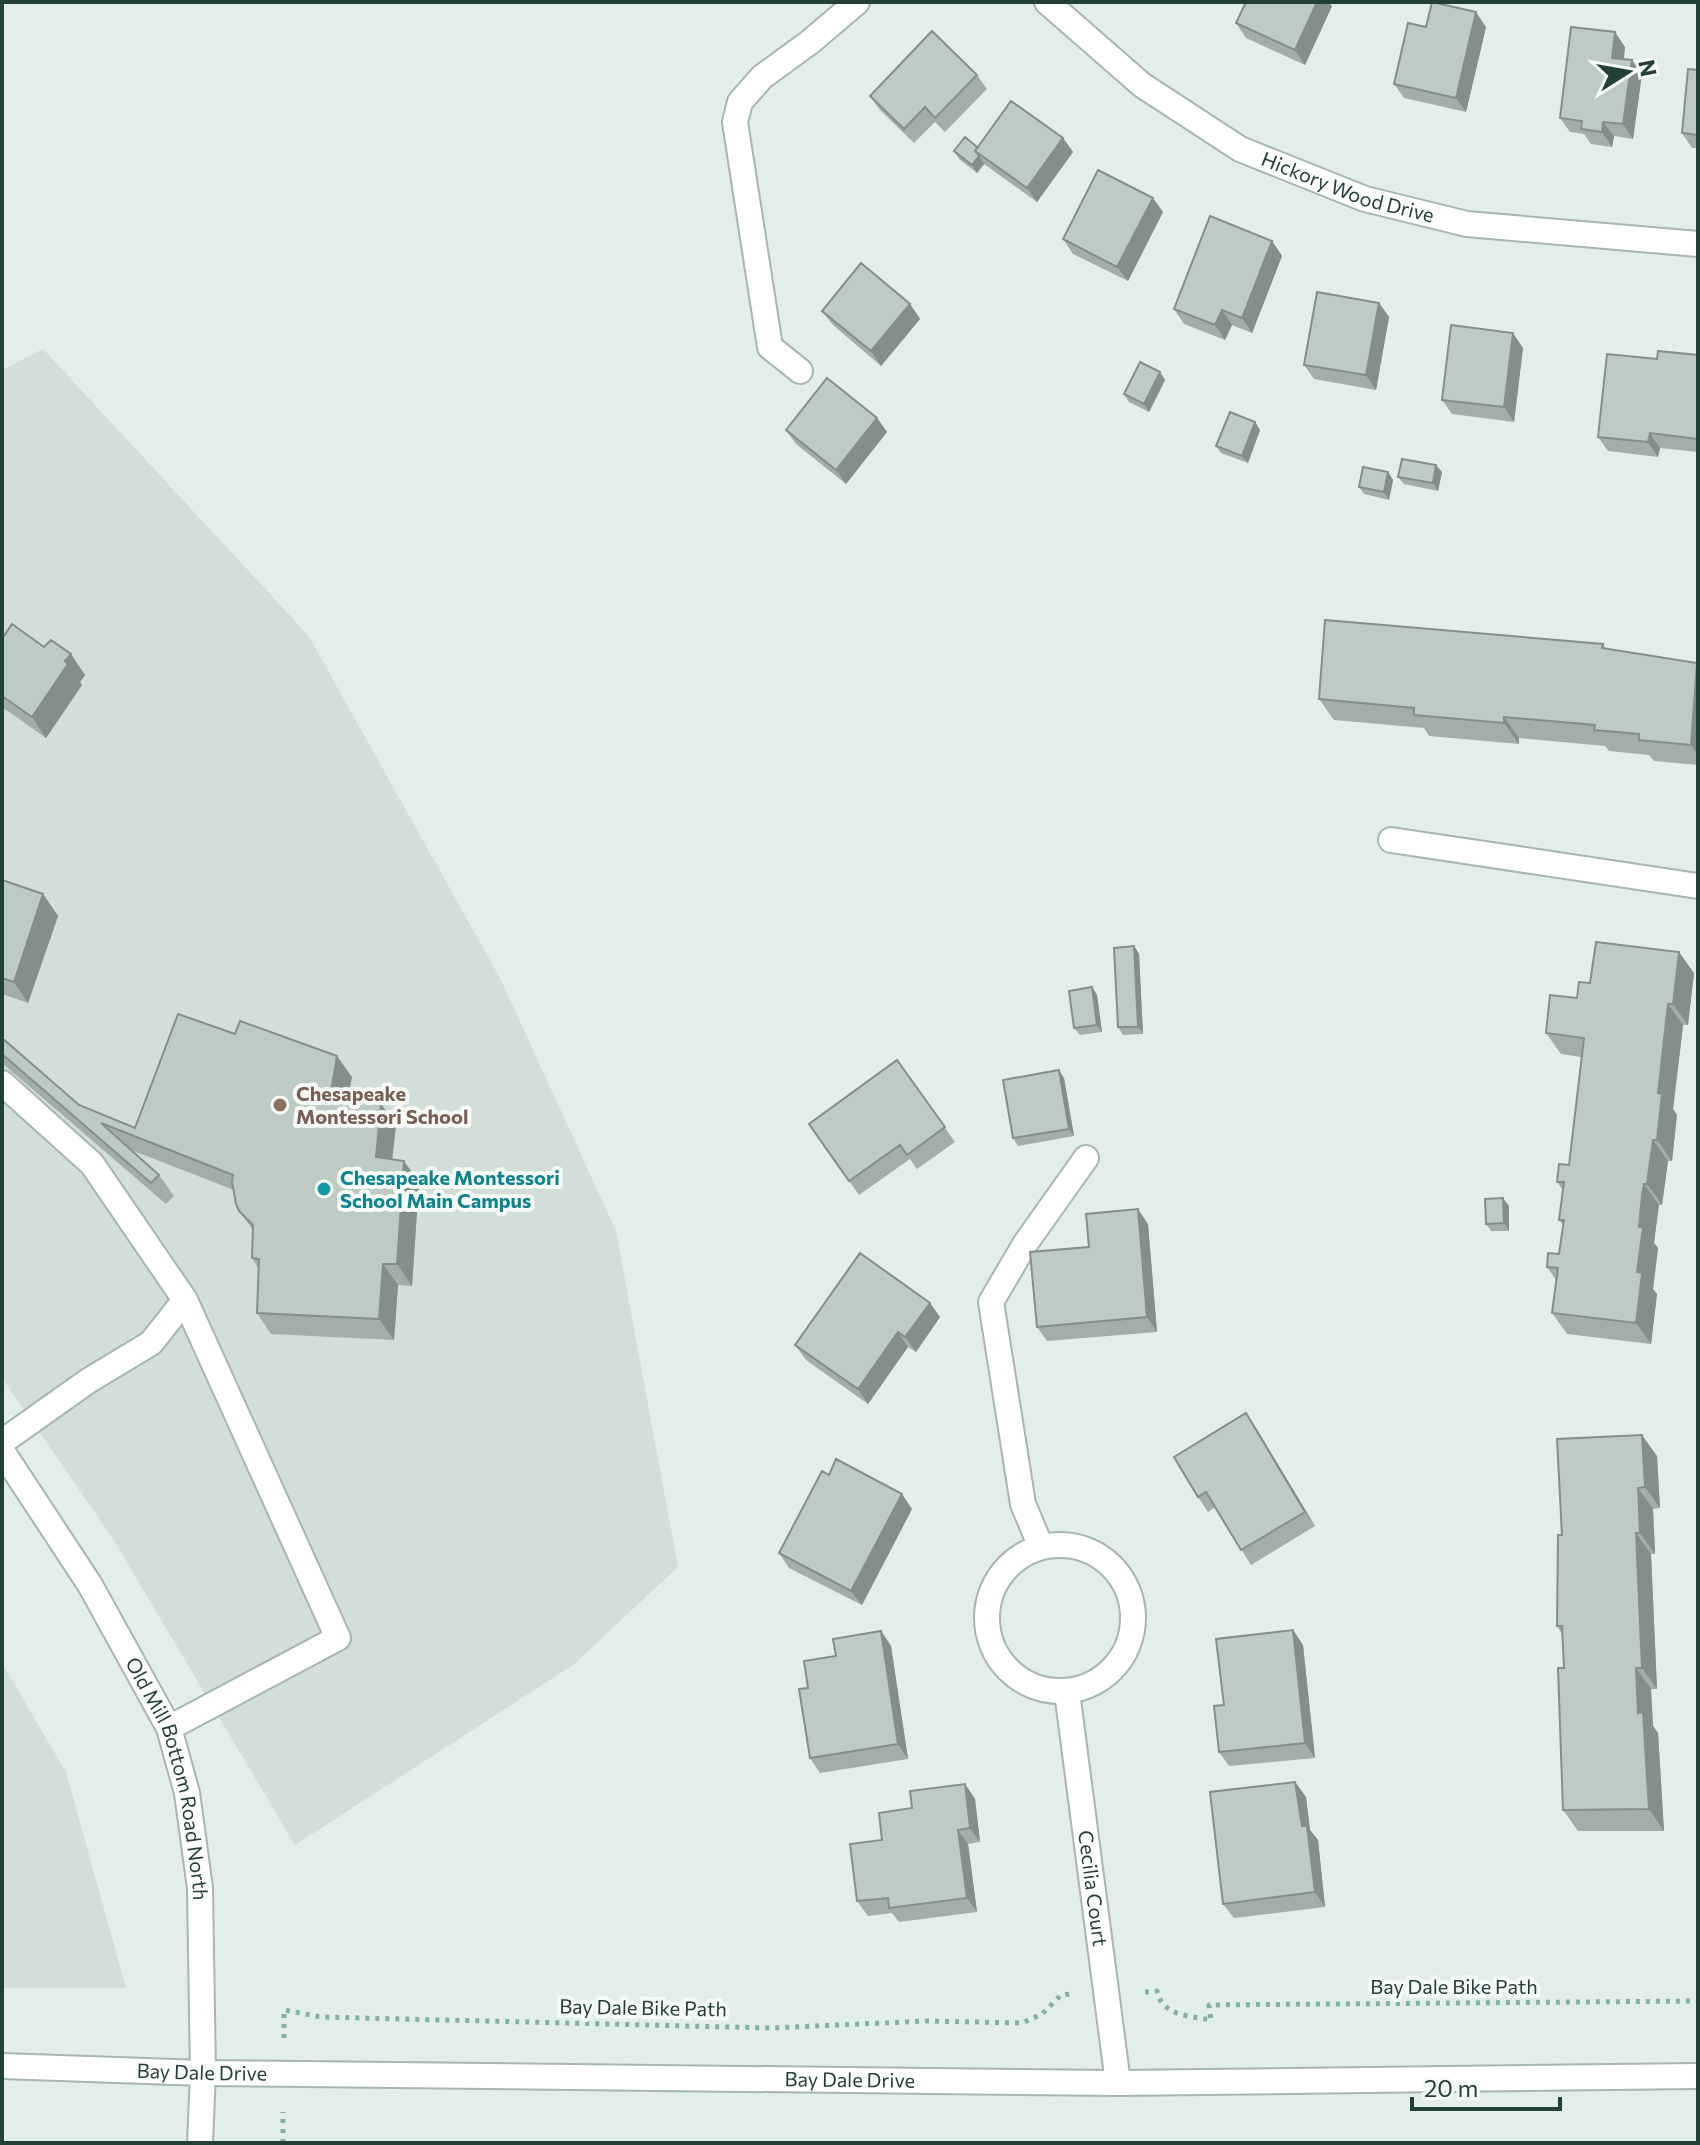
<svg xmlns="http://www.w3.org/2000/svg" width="1700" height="2145" font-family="Commissioner,sans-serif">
  <rect width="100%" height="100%" fill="#e4eee9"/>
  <path fill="#d2ded8" d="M 43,349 L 308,635 L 501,980 L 616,1231 L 678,1567 L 573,1665 L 295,1845 L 113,1539 L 2,1378 L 2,370 Z
    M 2,1663 L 66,1772 L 126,1988 L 2,1988 Z"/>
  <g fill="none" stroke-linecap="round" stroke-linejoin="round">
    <defs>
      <path id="service" d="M 800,371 L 770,347 L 735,122 L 740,102 L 762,77 L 810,42 L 857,2
        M 1391,840 L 1698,886
        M 2,1083 L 92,1164 L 185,1300 L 151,1343 L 88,1381 L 2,1442
        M 1041,1547 L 1023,1504 L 991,1302 L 1025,1244 L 1086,1158
        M 169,1728 L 338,1638 L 185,1300"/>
      <g id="minor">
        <path id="s1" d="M 1047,2 L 1142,85 L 1240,149 L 1365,199 L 1467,224 L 1698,244"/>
        <path id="s2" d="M 2,1451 L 90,1585 L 169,1728 L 187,1793 L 200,1888 L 203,2073 L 200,2143"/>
        <circle cx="1060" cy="1618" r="73"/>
        <path id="s3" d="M 1067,1692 L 1118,2083"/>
      </g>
      <g id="tertiary">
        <path id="s4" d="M 2,2066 L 203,2073 L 1118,2083 L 1698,2076"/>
      </g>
    </defs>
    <use href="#service" stroke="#a6b6b0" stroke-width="28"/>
    <use href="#minor" stroke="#a6b6b0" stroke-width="28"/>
    <use href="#tertiary" stroke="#a6b6b0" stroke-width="28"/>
    <path stroke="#84b2a0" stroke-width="5" stroke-dasharray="4 6" stroke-linecap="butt" d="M 1145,1992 L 1157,1991 C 1162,2016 1190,2016 1211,2020 L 1209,2005 L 1698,2001
      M 284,2038 L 284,2010 L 321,2017 L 771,2028 L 927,2021 L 1022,2023 L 1042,2014 L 1061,1995 L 1071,1994
      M 283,2143 L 283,2112"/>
    <use href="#service" stroke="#fff" stroke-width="24"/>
    <use href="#minor" stroke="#fff" stroke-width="24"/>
    <use href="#tertiary" stroke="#fff" stroke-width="24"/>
  </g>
  <path fill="#a2afa9" d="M 1332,6 L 1305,65 L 1246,38 L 1236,23 Z
    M 1426,27 L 1486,27 L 1466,112 L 1404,98 L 1394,84 Z
    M 1625,47 L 1624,59 L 1642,74 L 1633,139 L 1614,136 L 1612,147 L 1591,144 L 1584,134 L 1570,132 L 1560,118 Z
    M 1698,70 L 1698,148 L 1692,148 L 1682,133 Z
    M 977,75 L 987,89 L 945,132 L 935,122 L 914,143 L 880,110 L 870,96 Z
    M 1063,138 L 1073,152 L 1037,202 L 984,164 L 977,173 L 959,159 L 954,151 L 977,147 Z
    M 1163,212 L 1128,281 L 1073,254 L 1063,239 Z
    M 1272,241 L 1282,256 L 1252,333 L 1232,325 L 1225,340 L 1184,324 L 1174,309 Z
    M 1379,303 L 1389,317 L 1376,390 L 1314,379 L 1304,365 Z
    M 910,304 L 920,319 L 881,366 L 833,325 L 822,311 Z
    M 1523,348 L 1514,422 L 1452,414 L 1442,400 Z
    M 1698,355 L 1698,452 L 1660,448 L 1658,457 L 1608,451 L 1598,437 L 1657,359 Z
    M 1160,372 L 1165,380 L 1149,412 L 1129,402 L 1124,394 Z
    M 877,418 L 887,432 L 846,484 L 796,444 L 786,430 Z
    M 1255,422 L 1260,430 L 1248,463 L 1221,453 L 1216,446 Z
    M 1388,472 L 1393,480 L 1389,500 L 1364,494 L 1359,487 Z
    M 1442,472 L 1438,491 L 1404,484 L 1398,477 Z
    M 2,639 L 85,675 L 80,682 L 82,685 L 46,738 L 2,707 Z
    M 1603,644 L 1606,649 L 1698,665 L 1698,765 L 1654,761 L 1649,755 L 1609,751 L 1605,746 L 1519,738 L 1519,744 L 1429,736 L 1424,728 L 1334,720 L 1319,699 Z
    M 2,880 L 43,894 L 58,916 L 28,1003 L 2,994 Z
    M 1134,946 L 1139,954 L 1143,1034 L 1123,1035 L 1118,1027 Z
    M 1694,973 L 1688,1025 L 1683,1025 L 1681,1044 L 1673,1109 L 1677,1115 L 1672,1161 L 1668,1161 L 1662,1205 L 1659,1205 L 1657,1217 L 1654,1243 L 1658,1248 L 1653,1289 L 1657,1294 L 1651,1344 L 1567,1334 L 1552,1313 L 1556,1280 L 1547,1267 L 1559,1254 L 1563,1225 L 1559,1220 L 1563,1190 L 1557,1182 L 1569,1165 L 1581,1057 L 1561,1054 L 1546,1033 L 1590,983 Z
    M 1092,987 L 1097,995 L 1102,1032 L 1080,1035 L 1074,1028 Z
    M 2,1038 L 79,1105 L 135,1128 L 352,1077 L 349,1092 L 381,1104 L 396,1125 L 392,1160 L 419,1182 L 412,1286 L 398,1285 L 394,1340 L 271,1334 L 257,1313 L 258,1268 L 252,1258 L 253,1230 L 239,1211 L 234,1190 L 131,1150 L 159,1175 L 174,1196 L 166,1204 L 2,1063 Z
    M 897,1060 L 955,1142 L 917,1169 L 910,1159 L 859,1195 L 809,1124 Z
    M 1064,1078 L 1074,1136 L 1018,1146 L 1013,1138 Z
    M 1509,1206 L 1509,1231 L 1491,1231 L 1486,1224 Z
    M 1148,1224 L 1157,1332 L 1047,1341 L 1037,1327 L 1089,1247 Z
    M 930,1303 L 940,1317 L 916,1352 L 908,1347 L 868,1404 L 806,1360 L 795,1345 Z
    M 1256,1428 L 1315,1526 L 1251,1565 L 1215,1507 L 1208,1512 L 1198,1497 Z
    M 1657,1456 L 1660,1508 L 1653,1509 L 1655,1554 L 1651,1554 L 1657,1689 L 1651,1689 L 1653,1726 L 1658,1733 L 1664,1831 L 1578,1831 L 1563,1810 L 1564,1668 L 1562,1634 L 1557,1626 L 1562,1535 Z
    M 912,1509 L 862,1605 L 789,1568 L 779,1553 Z
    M 1293,1630 L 1303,1645 L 1315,1758 L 1229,1766 L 1219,1752 L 1224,1705 Z
    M 881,1631 L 891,1646 L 908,1759 L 820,1773 L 810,1758 L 808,1688 L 836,1656 Z
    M 1295,1782 L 1306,1797 L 1310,1830 L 1318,1840 L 1325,1907 L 1234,1918 L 1223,1904 Z
    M 965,1784 L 975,1799 L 980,1842 L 968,1844 L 977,1912 L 899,1922 L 892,1913 L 868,1916 L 857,1901 L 882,1840 L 912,1808 Z"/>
  <path fill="#848f89" d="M 1317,2 L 1328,2 L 1332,6 L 1305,65 L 1295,50 Z
    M 1476,12 L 1486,27 L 1466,112 L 1456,98 Z
    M 1615,32 L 1625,47 L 1622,72 L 1612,58 Z
    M 1632,60 L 1642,74 L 1633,139 L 1623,124 Z
    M 1603,122 L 1614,136 L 1612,147 L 1602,132 Z
    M 1063,138 L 1073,152 L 1037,202 L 1027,188 Z
    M 979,156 L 984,164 L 977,173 L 972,165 Z
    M 1153,198 L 1163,212 L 1128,281 L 1117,267 Z
    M 1272,241 L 1282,256 L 1252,333 L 1242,318 Z
    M 1379,303 L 1389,317 L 1376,390 L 1366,375 Z
    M 910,304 L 920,319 L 881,366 L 871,351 Z
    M 1222,310 L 1232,325 L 1225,340 L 1215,325 Z
    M 1513,333 L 1523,348 L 1514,422 L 1504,407 Z
    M 1160,372 L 1165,380 L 1149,412 L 1144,404 Z
    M 877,418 L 887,432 L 846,484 L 836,470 Z
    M 1255,422 L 1260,430 L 1248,463 L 1242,456 Z
    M 1650,433 L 1660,448 L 1658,457 L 1648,442 Z
    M 1436,465 L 1442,472 L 1438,491 L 1433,483 Z
    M 1388,472 L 1393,480 L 1389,500 L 1384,492 Z
    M 71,654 L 85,675 L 80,682 L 82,685 L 46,738 L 32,717 L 65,661 Z
    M 1697,663 L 1698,665 L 1698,755 L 1691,745 Z
    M 1504,717 L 1519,738 L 1519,744 L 1504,723 Z
    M 43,894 L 58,916 L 28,1003 L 14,982 Z
    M 1134,946 L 1139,954 L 1143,1034 L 1138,1027 Z
    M 1679,952 L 1694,973 L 1688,1025 L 1673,1004 Z
    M 1092,987 L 1097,995 L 1102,1032 L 1097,1025 Z
    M 1668,1004 L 1683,1025 L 1673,1109 L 1677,1115 L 1672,1161 L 1657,1140 L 1658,1093 Z
    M 337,1056 L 352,1077 L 346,1107 L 332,1086 Z
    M 1059,1070 L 1064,1078 L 1074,1136 L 1069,1129 Z
    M 381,1104 L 396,1125 L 390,1179 L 376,1157 Z
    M 1653,1140 L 1668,1161 L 1662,1205 L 1647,1184 Z
    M 404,1161 L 419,1182 L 412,1286 L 397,1264 Z
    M 1644,1184 L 1659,1205 L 1654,1243 L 1658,1248 L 1653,1289 L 1657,1294 L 1651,1344 L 1636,1323 L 1639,1227 Z
    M 1503,1198 L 1509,1206 L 1509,1231 L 1504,1223 Z
    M 1138,1209 L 1148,1224 L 1157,1332 L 1147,1317 Z
    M 383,1264 L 398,1285 L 394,1340 L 379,1319 Z
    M 930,1303 L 940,1317 L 916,1352 L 905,1337 Z
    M 898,1332 L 908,1347 L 868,1404 L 858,1389 Z
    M 1246,1413 L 1256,1428 L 1315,1526 L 1305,1512 Z
    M 1642,1435 L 1657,1456 L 1660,1508 L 1645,1487 Z
    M 1638,1488 L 1653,1509 L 1655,1554 L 1640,1533 Z
    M 902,1494 L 912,1509 L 862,1605 L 851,1591 Z
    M 1636,1533 L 1651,1554 L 1657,1689 L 1642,1668 Z
    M 1293,1630 L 1303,1645 L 1315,1758 L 1305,1743 Z
    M 881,1631 L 891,1646 L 908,1759 L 898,1744 Z
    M 1636,1668 L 1651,1689 L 1653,1726 L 1658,1733 L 1664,1831 L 1649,1809 L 1638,1713 Z
    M 1295,1782 L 1306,1797 L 1310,1830 L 1318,1840 L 1325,1907 L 1315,1892 L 1302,1826 Z
    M 965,1784 L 975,1799 L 980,1842 L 970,1828 Z
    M 958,1830 L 968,1844 L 977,1912 L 967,1898 Z"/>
  <path fill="#bcccc4" stroke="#848f89" stroke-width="2" d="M 1246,2 L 1317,2 L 1295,50 L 1236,23 Z
    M 1432,2 L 1476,12 L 1456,98 L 1394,84 L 1408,23 L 1426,27 Z
    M 1571,27 L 1615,32 L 1612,58 L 1632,60 L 1623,124 L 1603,122 L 1602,132 L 1581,129 L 1582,121 L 1560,118 Z
    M 932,31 L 977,75 L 935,118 L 925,107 L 904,129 L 870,96 Z
    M 1688,69 L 1698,70 L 1698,135 L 1682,133 Z
    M 1011,101 L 1063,138 L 1027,188 L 975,151 Z
    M 965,137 L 977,147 L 975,151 L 979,156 L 972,165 L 954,151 Z
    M 1098,170 L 1153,198 L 1117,267 L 1063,239 Z
    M 1210,216 L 1272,241 L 1242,318 L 1222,310 L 1215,325 L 1174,309 Z
    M 861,263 L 910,304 L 871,351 L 822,311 Z
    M 1317,292 L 1379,303 L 1366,375 L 1304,365 Z
    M 1451,325 L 1513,333 L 1504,407 L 1442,400 Z
    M 1658,351 L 1698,355 L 1698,439 L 1650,433 L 1648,442 L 1598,437 L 1607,354 L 1657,359 Z
    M 1140,362 L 1160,372 L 1144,404 L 1124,394 Z
    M 827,378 L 877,418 L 836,470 L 786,430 Z
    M 1230,412 L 1255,422 L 1242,456 L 1216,446 Z
    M 1402,459 L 1436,465 L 1433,483 L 1398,477 Z
    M 1363,467 L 1388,472 L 1384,492 L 1359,487 Z
    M 1325,620 L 1603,644 L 1602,648 L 1697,663 L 1691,745 L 1639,740 L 1639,734 L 1594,730 L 1595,725 L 1504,717 L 1504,723 L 1414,715 L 1414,708 L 1319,699 Z
    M 12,624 L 44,647 L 51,640 L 71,654 L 65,661 L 68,664 L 32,717 L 2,696 L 2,639 Z
    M 2,880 L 43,894 L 14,982 L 2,978 Z
    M 1596,942 L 1679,952 L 1673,1004 L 1668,1004 L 1666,1022 L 1658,1093 L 1662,1094 L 1657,1140 L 1653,1140 L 1647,1184 L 1644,1184 L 1642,1196 L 1639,1227 L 1643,1227 L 1637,1272 L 1642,1273 L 1636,1323 L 1552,1313 L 1558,1268 L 1547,1267 L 1548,1253 L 1559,1254 L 1564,1220 L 1559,1220 L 1564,1182 L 1557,1182 L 1559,1164 L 1569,1165 L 1584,1038 L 1546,1033 L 1550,995 L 1577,998 L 1579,982 L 1590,983 Z
    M 1134,946 L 1138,1027 L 1118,1027 L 1114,948 Z
    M 1092,987 L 1097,1025 L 1074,1028 L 1069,991 Z
    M 178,1014 L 235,1034 L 240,1021 L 337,1056 L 332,1086 L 381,1104 L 376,1157 L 404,1161 L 397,1264 L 383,1264 L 379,1319 L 257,1313 L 259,1259 L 252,1258 L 253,1225 L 239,1211 L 236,1204 L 232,1182 L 233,1175 L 101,1123 L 159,1175 L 151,1183 L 2,1054 L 2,1038 L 79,1105 L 135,1128 Z
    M 897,1060 L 945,1127 L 907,1155 L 900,1145 L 849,1181 L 809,1124 Z
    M 1059,1070 L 1069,1129 L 1013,1138 L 1003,1080 Z
    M 1503,1198 L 1504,1223 L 1486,1224 L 1485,1199 Z
    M 1138,1209 L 1147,1317 L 1037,1327 L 1030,1252 L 1089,1247 L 1086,1214 Z
    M 860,1253 L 930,1303 L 905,1337 L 898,1332 L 858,1389 L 795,1345 Z
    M 1246,1413 L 1305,1512 L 1241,1550 L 1206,1492 L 1198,1497 L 1174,1457 Z
    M 1642,1435 L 1645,1487 L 1638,1488 L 1640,1533 L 1636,1533 L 1642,1668 L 1636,1668 L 1638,1713 L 1643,1712 L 1649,1809 L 1563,1810 L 1558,1668 L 1564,1668 L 1562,1626 L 1557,1626 L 1558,1535 L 1562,1535 L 1557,1439 Z
    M 836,1459 L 902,1494 L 851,1591 L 779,1553 L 822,1471 L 829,1475 Z
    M 1293,1630 L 1305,1743 L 1219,1752 L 1214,1706 L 1224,1705 L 1216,1639 Z
    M 881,1631 L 898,1744 L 810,1758 L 799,1689 L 808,1688 L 804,1661 L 836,1656 L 833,1639 Z
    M 1295,1782 L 1302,1826 L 1307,1826 L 1315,1892 L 1223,1904 L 1210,1792 Z
    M 965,1784 L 970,1828 L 958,1830 L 967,1898 L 889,1908 L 888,1898 L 857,1901 L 850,1844 L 882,1840 L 879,1813 L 912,1808 L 910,1791 Z"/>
  <circle fill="#8d6e63" stroke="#f5faf7" stroke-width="3" cx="280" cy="1105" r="8"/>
  <circle fill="#0f9aa8" stroke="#f5faf7" stroke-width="3" cx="324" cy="1189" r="8"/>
  <g text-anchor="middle" stroke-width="8" stroke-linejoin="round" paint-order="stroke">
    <g font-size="20" fill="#234036" stroke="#f5faf7">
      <text dy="7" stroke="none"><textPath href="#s1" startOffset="358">Hickory Wood Drive</textPath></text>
      <text dy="7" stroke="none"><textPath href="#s2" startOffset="372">Old Mill Bottom Road North</textPath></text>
      <text dy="7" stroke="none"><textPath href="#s3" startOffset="198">Cecilia Court</textPath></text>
      <text x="1454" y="1994">Bay Dale Bike Path</text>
      <text transform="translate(643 2008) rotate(1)" y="7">Bay Dale Bike Path</text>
      <text dy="7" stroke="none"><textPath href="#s4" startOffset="200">Bay Dale Drive</textPath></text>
      <text dy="7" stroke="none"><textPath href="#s4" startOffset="848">Bay Dale Drive</textPath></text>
    </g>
    <g font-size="20" font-weight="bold" fill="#785e54" stroke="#f5faf7" text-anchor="start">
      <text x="296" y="1101">Chesapeake<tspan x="296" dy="23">Montessori School</tspan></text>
    </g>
    <g font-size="20" font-weight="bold" fill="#0d838f" stroke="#f5faf7" text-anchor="start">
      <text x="340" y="1185">Chesapeake Montessori<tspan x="340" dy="23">School Main Campus</tspan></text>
    </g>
  </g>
  <rect width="1700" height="2145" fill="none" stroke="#234036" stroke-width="8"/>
  <g transform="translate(1628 72) rotate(79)" stroke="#f5faf7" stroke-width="6" paint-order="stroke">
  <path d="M0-6L14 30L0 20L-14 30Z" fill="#234036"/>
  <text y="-12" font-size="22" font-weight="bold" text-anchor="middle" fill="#234036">N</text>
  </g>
  <path d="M1412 2097v12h148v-12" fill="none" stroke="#234036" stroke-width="4"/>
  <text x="1424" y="2097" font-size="24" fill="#234036" stroke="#f5faf7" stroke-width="6" paint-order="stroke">20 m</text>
</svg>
